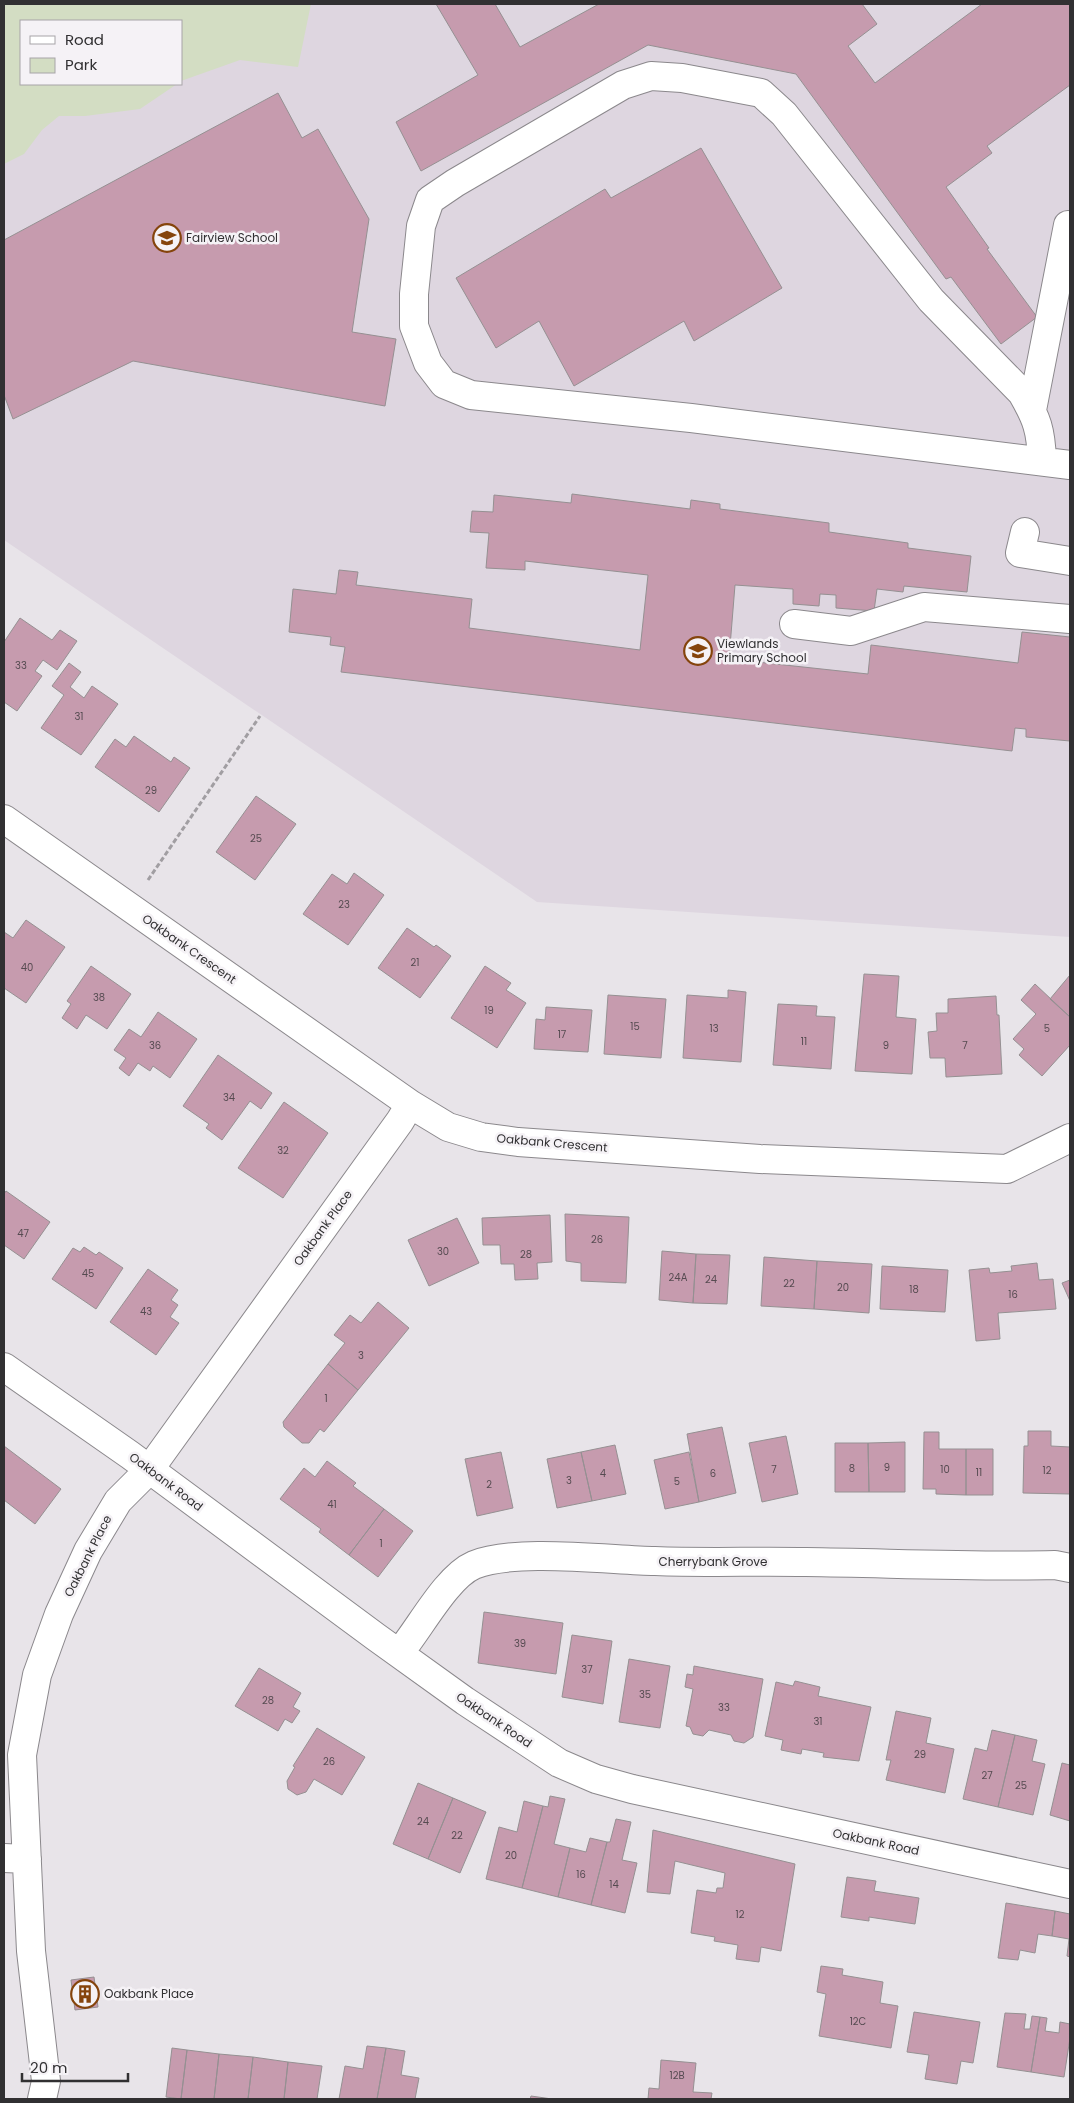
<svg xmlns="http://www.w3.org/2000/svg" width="1074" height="2103" font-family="Poppins,sans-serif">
  <rect width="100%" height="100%" fill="#e8e4e9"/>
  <path fill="#ded6e0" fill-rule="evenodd" d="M 4,4 L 1070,4 L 1070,937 L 537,902 L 4,540 ZM 21,21 L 181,21 L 181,84 L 21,84 Z"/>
  <path fill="#d3ddc3" d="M 4,4 L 311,4 L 298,67 L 240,60 L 181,81 L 181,21 L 21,21 L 21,84 L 177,84 L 140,109 L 85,116 L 59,116 L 42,130 L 24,154 L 4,164 Z"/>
  <path fill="#c69bae" stroke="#959092" d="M 436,4 L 495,4 L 520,47 L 599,4 L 862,4 L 877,24 L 848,46 L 875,83 L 982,4 L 1070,4 L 1070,85 L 987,146 L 992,153 L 946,187 L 989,248 L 987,249 L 1037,317 L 1001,344 L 951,277 L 946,279 L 796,74 L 648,45 L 421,171 L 396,122 L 478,75 Z
    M 278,93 L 302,138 L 318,129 L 369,219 L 352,332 L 396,339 L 385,406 L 133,361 L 13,419 L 4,395 L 4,240 Z
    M 701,148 L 782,288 L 694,341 L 684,321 L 574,386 L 539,321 L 496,348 L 456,278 L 605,189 L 611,198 Z
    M 572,494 L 690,509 L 691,500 L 720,504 L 720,509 L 829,523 L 829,532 L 908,543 L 908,548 L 971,556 L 967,592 L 904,586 L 903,592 L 877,589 L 874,611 L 836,608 L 836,595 L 820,594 L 819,606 L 793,604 L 793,589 L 735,585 L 729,659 L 868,674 L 871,645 L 1018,663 L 1022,632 L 1070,637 L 1070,741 L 1026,737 L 1026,729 L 1015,728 L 1012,751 L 341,672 L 345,647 L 330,645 L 331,637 L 289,632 L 293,589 L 336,594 L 339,570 L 358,572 L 356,585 L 472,599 L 469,628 L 640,650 L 648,575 L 525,561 L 525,570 L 486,568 L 489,533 L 470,532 L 472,511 L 493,512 L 494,495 L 571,503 Z
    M 20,618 L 52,640 L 60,630 L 77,641 L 57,670 L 43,660 L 35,671 L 42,676 L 17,711 L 4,702 L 4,642 Z
    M 69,663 L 81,672 L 70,687 L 84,698 L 92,686 L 118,704 L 81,755 L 41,728 L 64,695 L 52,686 Z
    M 134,736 L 171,762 L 174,757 L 190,768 L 159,812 L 95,767 L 115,739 L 126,747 Z
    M 256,796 L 296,824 L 255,880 L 216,852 Z
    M 354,873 L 384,895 L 348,945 L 303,914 L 332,874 L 347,884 Z
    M 26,920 L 65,947 L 26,1003 L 4,988 L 4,932 L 13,938 Z
    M 407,928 L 434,947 L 436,945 L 451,956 L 420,998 L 378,968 Z
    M 91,966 L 131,994 L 107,1029 L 86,1015 L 77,1029 L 62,1018 L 71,1004 L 67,1001 Z
    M 485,966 L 511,983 L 506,990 L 526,1003 L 497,1048 L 451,1018 Z
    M 864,974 L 899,976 L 896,1017 L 916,1019 L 912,1074 L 855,1071 Z
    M 1070,975 L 1070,1017 L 1050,999 Z
    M 1035,984 L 1070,1017 L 1070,1045 L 1042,1076 L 1019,1055 L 1024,1049 L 1013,1039 L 1036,1014 L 1021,1000 Z
    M 728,990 L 746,992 L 741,1062 L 683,1058 L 687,995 L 728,998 Z
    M 608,995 L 666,999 L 661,1058 L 604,1054 Z
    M 996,996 L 997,1015 L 999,1015 L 1002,1074 L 946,1077 L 945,1058 L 930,1058 L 928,1032 L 937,1031 L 936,1013 L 948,1013 L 948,999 Z
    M 778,1004 L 817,1006 L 816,1016 L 835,1017 L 831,1069 L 773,1065 Z
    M 546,1007 L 592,1010 L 588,1052 L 534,1049 L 536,1019 L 545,1020 Z
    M 158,1012 L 197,1039 L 170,1078 L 153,1066 L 150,1071 L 138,1063 L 129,1076 L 119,1068 L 126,1058 L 114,1050 L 129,1029 L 141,1037 Z
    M 218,1055 L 272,1093 L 261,1109 L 250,1101 L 222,1140 L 206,1128 L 209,1124 L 183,1106 Z
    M 284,1102 L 328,1133 L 283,1198 L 238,1168 Z
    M 6,1191 L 50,1222 L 24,1259 L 4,1245 L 4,1194 Z
    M 565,1214 L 629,1217 L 626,1283 L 581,1281 L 581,1263 L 566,1261 Z
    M 550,1215 L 552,1262 L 537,1263 L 538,1279 L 515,1280 L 514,1264 L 501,1264 L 500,1245 L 483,1245 L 482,1218 Z
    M 457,1218 L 479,1263 L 429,1286 L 408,1240 Z
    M 84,1247 L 96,1255 L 99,1252 L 123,1268 L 96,1309 L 52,1279 L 73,1248 L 80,1252 Z
    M 662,1251 L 696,1254 L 693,1303 L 659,1300 Z
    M 696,1254 L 730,1255 L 727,1304 L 693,1303 Z
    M 764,1257 L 817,1261 L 814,1309 L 761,1306 Z
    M 817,1261 L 872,1264 L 869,1313 L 814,1309 Z
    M 1037,1263 L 1039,1280 L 1053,1279 L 1056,1309 L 998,1313 L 1000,1339 L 976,1341 L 969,1270 L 989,1268 L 990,1273 L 1012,1271 L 1011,1266 Z
    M 882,1266 L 948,1270 L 945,1312 L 880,1309 Z
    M 148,1269 L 178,1290 L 171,1300 L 178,1305 L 170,1317 L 179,1323 L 156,1355 L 110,1322 Z
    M 1070,1280 L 1070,1301 L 1062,1283 Z
    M 378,1302 L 409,1328 L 358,1390 L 328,1364 L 345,1343 L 334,1335 L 350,1315 L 361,1323 Z
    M 328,1364 L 358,1390 L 324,1432 L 320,1429 L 309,1443 L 302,1443 L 284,1427 L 283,1422 Z
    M 722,1427 L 736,1493 L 699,1502 L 687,1434 Z
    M 1028,1431 L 1051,1431 L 1051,1446 L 1070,1447 L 1070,1494 L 1023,1493 L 1024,1446 L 1028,1446 Z
    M 924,1432 L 939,1432 L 939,1449 L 966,1449 L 966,1495 L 936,1494 L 936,1489 L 923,1489 Z
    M 786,1436 L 798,1494 L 762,1502 L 749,1443 Z
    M 905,1442 L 905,1492 L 869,1492 L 868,1443 Z
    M 835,1443 L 868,1443 L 869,1492 L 835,1492 Z
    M 615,1445 L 626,1494 L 592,1501 L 581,1452 Z
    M 4,1446 L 61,1489 L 35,1524 L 4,1500 Z
    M 966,1449 L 993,1449 L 993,1495 L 966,1495 Z
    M 501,1452 L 513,1508 L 477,1516 L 465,1459 Z
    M 581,1452 L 592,1501 L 557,1508 L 547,1459 Z
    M 689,1452 L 699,1502 L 665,1509 L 654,1460 Z
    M 327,1461 L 356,1483 L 353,1486 L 384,1509 L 349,1555 L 319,1532 L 321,1529 L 280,1499 L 304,1468 L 315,1477 Z
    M 384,1509 L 413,1531 L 378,1577 L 349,1555 Z
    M 484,1612 L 563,1623 L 556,1674 L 478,1663 Z
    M 572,1635 L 612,1641 L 603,1704 L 562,1697 Z
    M 629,1659 L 670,1666 L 660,1728 L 619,1722 Z
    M 694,1666 L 763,1679 L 753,1737 L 744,1743 L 734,1741 L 731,1735 L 709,1730 L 703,1736 L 693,1734 L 690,1727 L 686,1726 L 693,1689 L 685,1687 L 687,1674 L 693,1675 Z
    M 259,1668 L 301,1693 L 293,1707 L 300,1711 L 292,1723 L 285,1719 L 278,1731 L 235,1706 Z
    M 795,1681 L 820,1687 L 818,1696 L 871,1707 L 859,1761 L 823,1757 L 824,1753 L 802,1749 L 801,1754 L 781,1750 L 783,1740 L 765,1736 L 776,1682 L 793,1686 Z
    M 896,1711 L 931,1718 L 926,1743 L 954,1749 L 945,1793 L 886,1780 L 891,1760 L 886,1760 Z
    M 317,1728 L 365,1757 L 342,1795 L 314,1779 L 306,1792 L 297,1795 L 288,1789 L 287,1781 L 295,1767 L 293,1766 Z
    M 992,1730 L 1015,1735 L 998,1807 L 963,1799 L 975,1748 L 987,1751 Z
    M 1015,1735 L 1037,1740 L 1032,1761 L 1045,1764 L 1033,1815 L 998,1807 Z
    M 1062,1763 L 1070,1765 L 1070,1821 L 1050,1815 Z
    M 418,1783 L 453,1798 L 428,1859 L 393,1844 Z
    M 550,1796 L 565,1799 L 554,1844 L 570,1848 L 558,1897 L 522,1888 L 543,1806 L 548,1807 Z
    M 453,1798 L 486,1812 L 460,1873 L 428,1859 Z
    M 524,1801 L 543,1806 L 522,1888 L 486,1879 L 499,1827 L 517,1832 Z
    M 616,1819 L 631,1822 L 622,1860 L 637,1863 L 625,1913 L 591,1905 L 607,1842 L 610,1842 Z
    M 653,1830 L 795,1864 L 781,1951 L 761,1947 L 759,1962 L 736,1959 L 738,1945 L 714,1941 L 715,1937 L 691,1933 L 697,1890 L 716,1893 L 717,1888 L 723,1888 L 725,1873 L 675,1861 L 670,1894 L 647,1892 Z
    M 590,1838 L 607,1842 L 591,1905 L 558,1897 L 570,1848 L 586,1852 Z
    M 847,1877 L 876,1881 L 874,1891 L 919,1898 L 915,1924 L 869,1917 L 869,1921 L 841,1917 Z
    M 1006,1903 L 1055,1911 L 1052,1936 L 1038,1934 L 1035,1953 L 1020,1950 L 1018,1960 L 998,1958 Z
    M 1055,1911 L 1070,1914 L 1070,1957 L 1067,1956 L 1069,1939 L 1052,1936 Z
    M 821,1966 L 843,1969 L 842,1975 L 883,1982 L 880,2003 L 898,2006 L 891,2048 L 819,2036 L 826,1994 L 817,1992 Z
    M 94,1977 L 98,2007 L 75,2010 L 71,1980 Z
    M 914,2012 L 980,2022 L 973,2063 L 961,2061 L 957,2084 L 925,2079 L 929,2055 L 907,2052 Z
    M 1005,2013 L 1026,2014 L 1024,2029 L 1030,2029 L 1032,2016 L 1040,2017 L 1031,2072 L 997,2067 Z
    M 1040,2017 L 1047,2018 L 1045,2031 L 1059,2033 L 1060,2022 L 1070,2024 L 1070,2038 L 1064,2077 L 1031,2072 Z
    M 367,2046 L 386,2048 L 377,2099 L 339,2099 L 345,2066 L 363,2069 Z
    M 172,2048 L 187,2050 L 181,2099 L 166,2097 Z
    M 386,2048 L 405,2051 L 401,2075 L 419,2078 L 415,2099 L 377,2099 Z
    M 187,2050 L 219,2054 L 214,2099 L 181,2099 Z
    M 219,2054 L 253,2057 L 248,2099 L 214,2099 Z
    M 253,2057 L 288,2062 L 284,2099 L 248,2099 Z
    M 661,2060 L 696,2063 L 693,2092 L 712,2093 L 711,2099 L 648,2099 L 649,2088 L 659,2089 Z
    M 288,2062 L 322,2066 L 317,2099 L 284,2099 Z
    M 531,2096 L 552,2099 L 530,2099 Z"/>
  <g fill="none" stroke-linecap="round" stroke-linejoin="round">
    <defs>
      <path id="minor" d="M 1032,410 L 1068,225
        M 1042,461 C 1041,430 1037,419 1022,393 L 931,300 L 784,114 L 761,93 L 682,78 L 651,76 L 623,85 L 455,183 L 430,200 L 421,226 L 414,294 L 414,326 L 428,363 L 444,384 L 471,395 L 691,418 L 1070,465
        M 1025,532 L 1020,553 L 1070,561
        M 794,624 L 851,631 L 924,607 L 1070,619
        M 4,819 L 410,1104 L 448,1127 L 481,1137 L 518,1142 L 760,1159 L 1007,1169 L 1070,1138
        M 4,1367 L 130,1455 L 376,1637 L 465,1701 L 559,1763 L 596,1779 L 632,1789 L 1070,1884
        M 399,1653 C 419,1630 446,1577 474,1565 C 515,1548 608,1560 655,1561 C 705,1563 755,1561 806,1562 C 889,1563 972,1567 1055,1565 L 1070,1568
        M 4,1858 L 27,1859
        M 42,2099 L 46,2081 L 31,1951 L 22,1755 L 37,1675 L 59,1614 L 88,1551 L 118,1501 L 149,1470 L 400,1121 L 410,1104"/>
    </defs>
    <use href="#minor" stroke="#8b888c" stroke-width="30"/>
    <path stroke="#a19ea2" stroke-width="3" stroke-dasharray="5 2.5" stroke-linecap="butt" d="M 148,880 L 260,716"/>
    <use href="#minor" stroke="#fff" stroke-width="28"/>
  </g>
  <defs>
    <symbol id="school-ring" viewBox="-11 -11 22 22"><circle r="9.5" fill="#f5f2f6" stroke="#85440c" stroke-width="1.5"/><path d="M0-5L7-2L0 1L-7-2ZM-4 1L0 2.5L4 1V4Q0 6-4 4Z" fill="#85440c"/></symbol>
    <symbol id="building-ring" viewBox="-11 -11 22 22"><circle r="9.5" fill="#f5f2f6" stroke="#85440c" stroke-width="1.5"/><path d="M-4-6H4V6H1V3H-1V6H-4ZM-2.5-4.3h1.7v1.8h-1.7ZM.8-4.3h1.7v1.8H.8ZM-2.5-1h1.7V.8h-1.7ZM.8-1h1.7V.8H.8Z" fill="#85440c"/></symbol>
  </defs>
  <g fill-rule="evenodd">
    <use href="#school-ring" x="151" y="222" width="32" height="32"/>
    <use href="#school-ring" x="682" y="635" width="32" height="32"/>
    <use href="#building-ring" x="69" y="1978" width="32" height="32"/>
  </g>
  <g text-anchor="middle" stroke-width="5" stroke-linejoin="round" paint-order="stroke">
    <g font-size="10" fill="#564b51">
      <text x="21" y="669">33</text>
      <text x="79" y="720">31</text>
      <text x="151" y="794">29</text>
      <text x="256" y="842">25</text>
      <text x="344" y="908">23</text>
      <text x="415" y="966">21</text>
      <text x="27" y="971">40</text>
      <text x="99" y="1001">38</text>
      <text x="489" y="1014">19</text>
      <text x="635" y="1030">15</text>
      <text x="714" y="1032">13</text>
      <text x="1047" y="1032">5</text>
      <text x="562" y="1038">17</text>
      <text x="804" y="1045">11</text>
      <text x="155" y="1049">36</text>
      <text x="886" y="1049">9</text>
      <text x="965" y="1049">7</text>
      <text x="229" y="1101">34</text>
      <text x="283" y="1154">32</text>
      <text x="23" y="1237">47</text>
      <text x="597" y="1243">26</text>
      <text x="443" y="1255">30</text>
      <text x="526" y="1258">28</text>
      <text x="88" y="1277">45</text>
      <text x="678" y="1281">24A</text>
      <text x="711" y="1283">24</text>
      <text x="789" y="1287">22</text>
      <text x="843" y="1291">20</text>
      <text x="914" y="1293">18</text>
      <text x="1013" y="1298">16</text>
      <text x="146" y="1315">43</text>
      <text x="361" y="1359">3</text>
      <text x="326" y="1402">1</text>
      <text x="887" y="1471">9</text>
      <text x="852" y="1472">8</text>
      <text x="774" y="1473">7</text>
      <text x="945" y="1473">10</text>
      <text x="1047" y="1474">12</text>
      <text x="979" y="1476">11</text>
      <text x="603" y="1477">4</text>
      <text x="713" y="1477">6</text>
      <text x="569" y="1484">3</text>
      <text x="677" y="1485">5</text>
      <text x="489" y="1488">2</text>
      <text x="332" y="1508">41</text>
      <text x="381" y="1547">1</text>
      <text x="520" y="1647">39</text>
      <text x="587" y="1673">37</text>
      <text x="645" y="1698">35</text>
      <text x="268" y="1704">28</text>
      <text x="724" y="1711">33</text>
      <text x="818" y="1725">31</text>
      <text x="920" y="1758">29</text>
      <text x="329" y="1765">26</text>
      <text x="987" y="1779">27</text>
      <text x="1021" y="1789">25</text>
      <text x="423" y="1825">24</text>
      <text x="457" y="1839">22</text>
      <text x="511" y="1859">20</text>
      <text x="581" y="1878">16</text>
      <text x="614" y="1888">14</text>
      <text x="740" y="1918">12</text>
      <text x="858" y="2025">12C</text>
      <text x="677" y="2079">12B</text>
    </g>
    <g font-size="12" fill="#313032" stroke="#f5f2f6" text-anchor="start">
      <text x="186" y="242">Fairview School</text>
      <text x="717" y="648">Viewlands<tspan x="717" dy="14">Primary School</tspan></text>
      <text x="104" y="1998">Oakbank Place</text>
    </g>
    <g font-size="12" fill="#313032" stroke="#f5f2f6">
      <text transform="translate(189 949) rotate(35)" y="4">Oakbank Crescent</text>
      <text transform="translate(552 1143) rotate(5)" y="4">Oakbank Crescent</text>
      <text transform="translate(323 1228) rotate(-54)" y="4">Oakbank Place</text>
      <text transform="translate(166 1482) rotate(37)" y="4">Oakbank Road</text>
      <text transform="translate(88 1556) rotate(-63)" y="4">Oakbank Place</text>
      <text x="713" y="1566">Cherrybank Grove</text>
      <text transform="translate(494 1720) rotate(34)" y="4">Oakbank Road</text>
      <text transform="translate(876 1842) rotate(12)" y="4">Oakbank Road</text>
    </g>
  </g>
  <rect width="1074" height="2103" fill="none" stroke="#313032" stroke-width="10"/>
  <rect x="20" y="20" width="162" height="65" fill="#f5f2f6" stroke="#a7a4a8"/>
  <rect x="30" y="36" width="25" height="8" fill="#ffffff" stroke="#a7a4a8"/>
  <text x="65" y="45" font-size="15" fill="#313032">Road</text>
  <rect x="30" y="58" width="25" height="15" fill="#d3ddc3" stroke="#a7a4a8"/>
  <text x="65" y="70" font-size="15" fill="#313032">Park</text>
  <path d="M22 2073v8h106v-8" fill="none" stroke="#313032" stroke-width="2.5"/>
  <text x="30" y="2073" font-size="15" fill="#313032" stroke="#f5f2f6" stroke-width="4" paint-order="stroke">20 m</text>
</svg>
